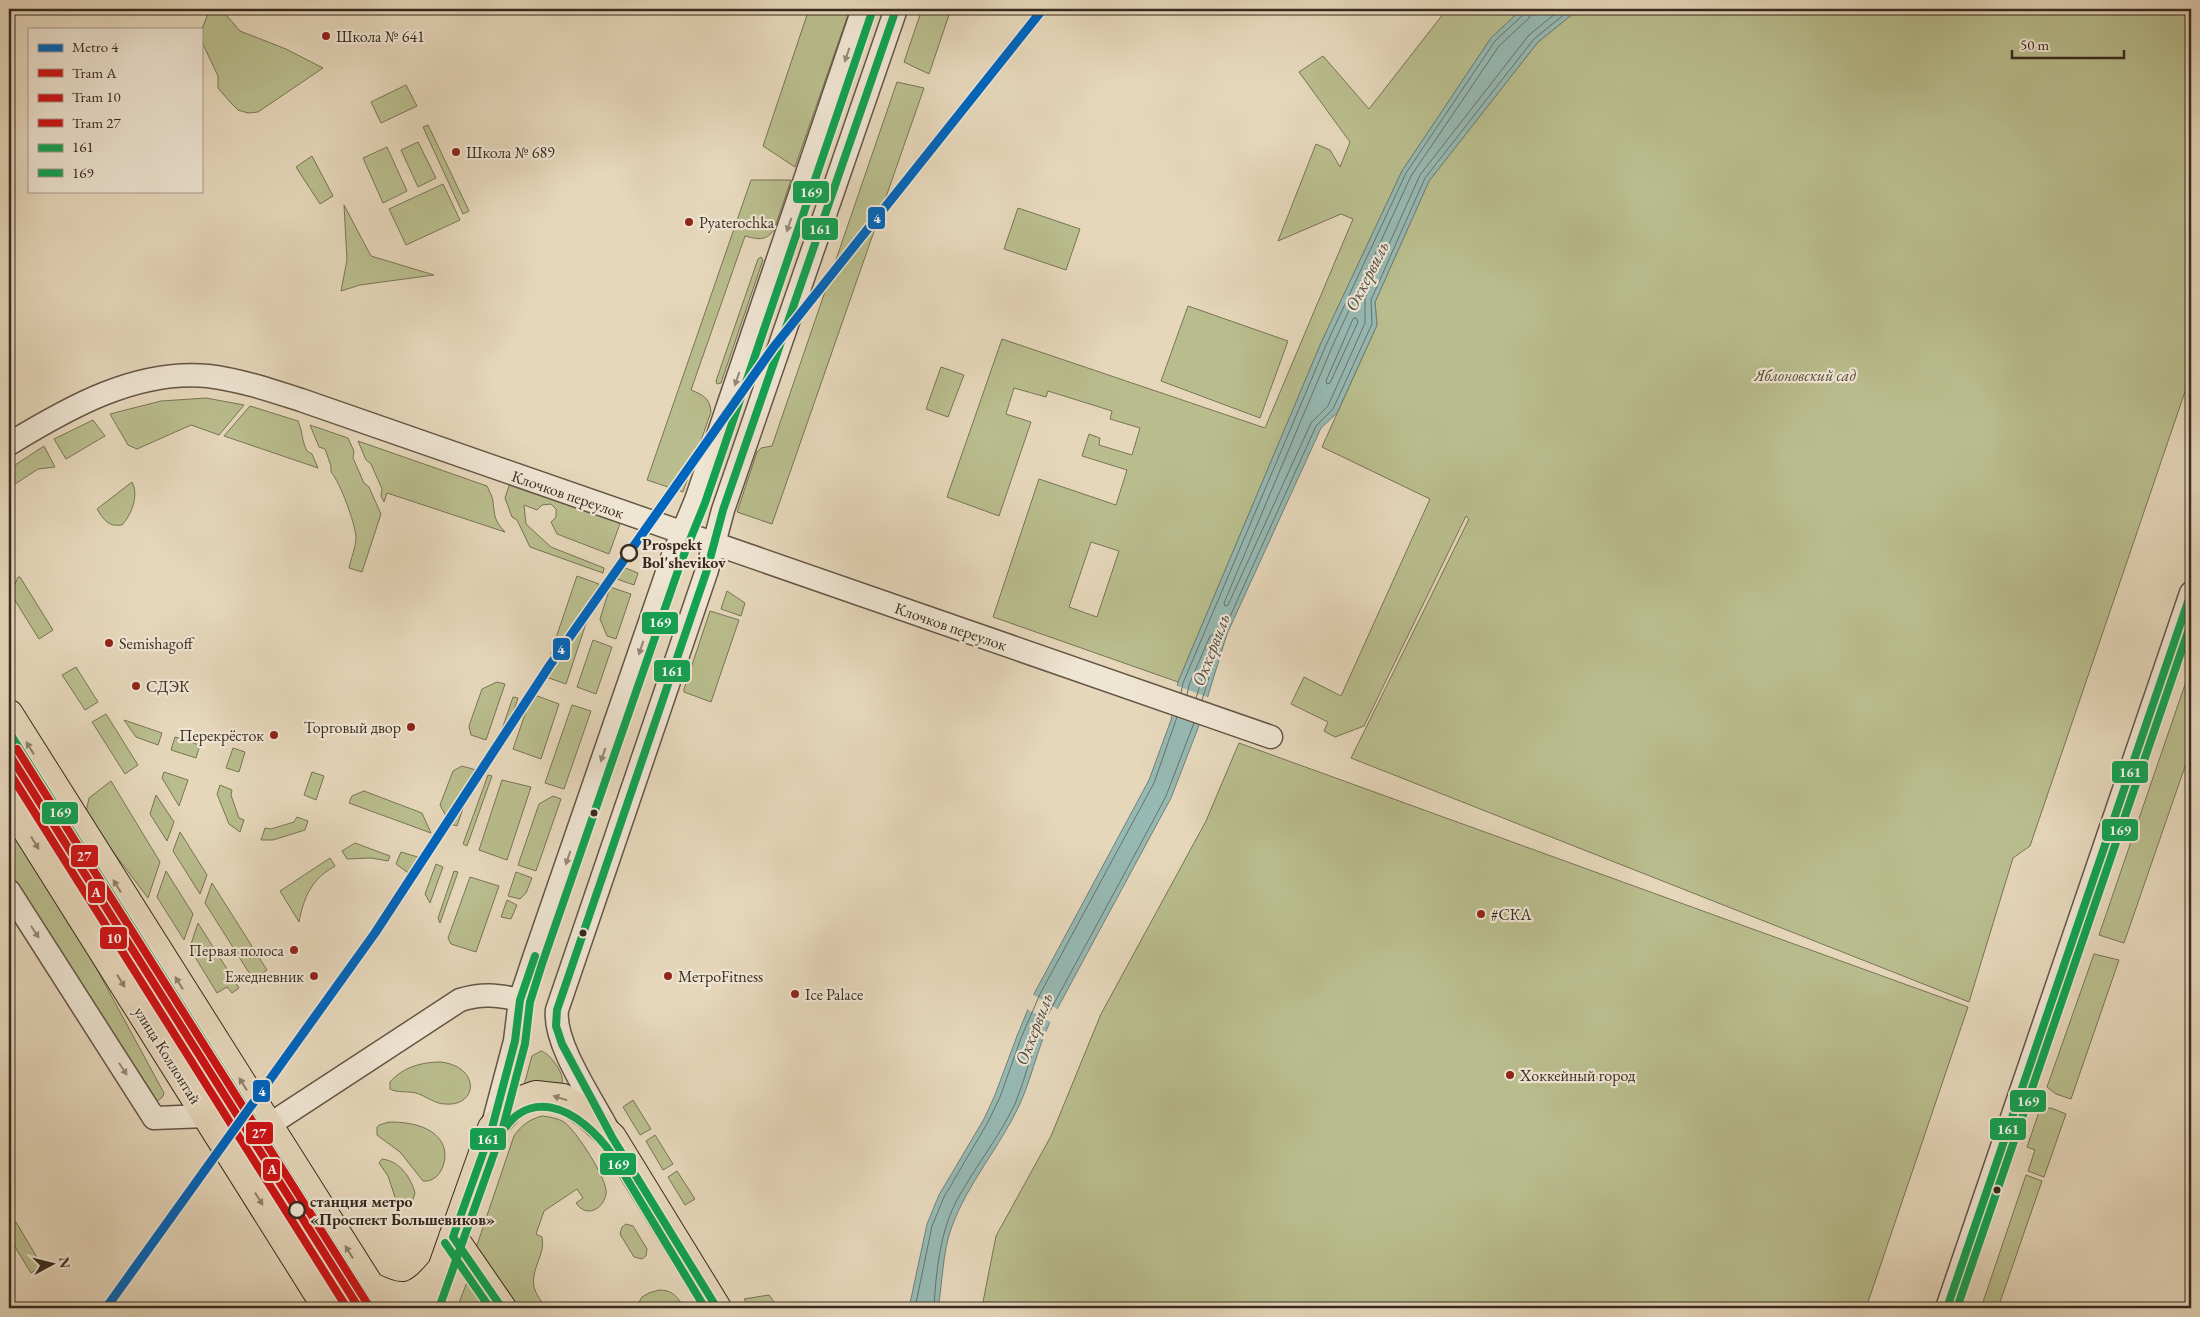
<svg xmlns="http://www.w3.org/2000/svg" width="2200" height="1317" font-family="'EB Garamond',serif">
  <rect width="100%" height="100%" fill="#e6d7bb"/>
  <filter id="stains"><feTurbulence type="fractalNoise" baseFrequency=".004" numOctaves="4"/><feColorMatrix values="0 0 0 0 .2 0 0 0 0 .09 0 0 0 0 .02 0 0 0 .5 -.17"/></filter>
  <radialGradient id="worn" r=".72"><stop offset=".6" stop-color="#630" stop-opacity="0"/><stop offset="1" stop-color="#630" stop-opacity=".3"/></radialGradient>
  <path fill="#b9bd8d" stroke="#787456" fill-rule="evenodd" d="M 210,9 L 221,9 L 240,31 L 286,49 L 323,68 L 258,112 L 248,113 L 238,110 L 230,102 L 218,88 L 218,76 L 201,40 L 201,31 Z
    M 809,9 L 850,9 L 795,167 L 763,146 Z
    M 922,9 L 951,9 L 929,74 L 904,62 Z
    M 1447,9 L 1522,9 L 1491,38 L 1402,171 L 1321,343 L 1178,682 L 993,617 L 1039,479 L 1116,505 L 1127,470 L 1082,456 L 1089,434 L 1100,438 L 1099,445 L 1132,455 L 1140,428 L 1110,419 L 1112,411 L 1048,391 L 1046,397 L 1014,388 L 1006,414 L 1031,422 L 999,516 L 947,497 L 1002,339 L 1265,428 L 1353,219 L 1341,214 L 1278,241 L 1316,144 L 1330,150 L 1340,167 L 1350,142 L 1299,72 L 1323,56 L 1369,109 ZM 1091,542 L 1119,551 L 1097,617 L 1069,607 Z
    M 1579,9 L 2191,9 L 2191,374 L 2030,846 L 2013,858 L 1969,1002 L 1351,758 L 1469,519 L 1466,516 L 1364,726 L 1335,737 L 1324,731 L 1328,722 L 1291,704 L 1304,677 L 1341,696 L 1430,499 L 1322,447 L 1377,325 L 1375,302 L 1429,181 L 1538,42 Z
    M 897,82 L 924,88 L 772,524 L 737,512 L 757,452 L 761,448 L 772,446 Z
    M 406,85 L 417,106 L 381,123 L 371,102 Z
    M 428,125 L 469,211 L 463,214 L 423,127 Z
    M 418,142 L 436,178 L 418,187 L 401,150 Z
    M 387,147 L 407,191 L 383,203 L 363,158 Z
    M 312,156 L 333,196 L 320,204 L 296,167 Z
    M 751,180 L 791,180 L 774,230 C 765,242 757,239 745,236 L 691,390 C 703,395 710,398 711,412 L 683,492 L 647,480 Z
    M 443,184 L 460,220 L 406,245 L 389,209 Z
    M 344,205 L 371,256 L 434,275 L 360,285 L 341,291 L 347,260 Z
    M 1018,208 L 1080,229 L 1066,270 L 1004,249 Z
    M 761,257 L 763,260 L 721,383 L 717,384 L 716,381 L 758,259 Z
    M 1188,306 L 1288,341 L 1260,418 L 1161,381 Z
    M 941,367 L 964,375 L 948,417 L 926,409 Z
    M 206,398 L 244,405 L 219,435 L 191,425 L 137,449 L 128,445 L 110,414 L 161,401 Z
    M 250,406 L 298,421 C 303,432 301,439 307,451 L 312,454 L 318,468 L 224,436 Z
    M 93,420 L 105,436 L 66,459 L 54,439 Z
    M 310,425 L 348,438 L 354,451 L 353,458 L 364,483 L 369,487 L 381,514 L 362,572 L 349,568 C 351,558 356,547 356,537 C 355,523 340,482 331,472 L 331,466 L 325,449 L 319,447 Z
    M 358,441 L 487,486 C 489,491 493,497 493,502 C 495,517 494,520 505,532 L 387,493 L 384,502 L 381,496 L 382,489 L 371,464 L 366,460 Z
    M 44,446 L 55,467 L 38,469 L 9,488 L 9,469 Z
    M 132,482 C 139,495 132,514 122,525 C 108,527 104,520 97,509 Z
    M 510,483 L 621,521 L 609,554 L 557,534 L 551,522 L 556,517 L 556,509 L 551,504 L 542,505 L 537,510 L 524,505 L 526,524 L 551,547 L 604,568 L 603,573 L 530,547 L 517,520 L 512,517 L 505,498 Z
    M 618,565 L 638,573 L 634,585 L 614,578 Z
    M 577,576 L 599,584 L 566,684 L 543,676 Z
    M 18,577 L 20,577 L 53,630 L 39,639 L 11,594 Z
    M 610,587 L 631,594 L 616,639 L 607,636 L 600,619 Z
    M 727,591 L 745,603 L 741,616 L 721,609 Z
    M 710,611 L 739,620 L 711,702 L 684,692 L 684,689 Z
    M 593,640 L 612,647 L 596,694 L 577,687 Z
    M 76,667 L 98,702 L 85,710 L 62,675 Z
    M 2191,667 L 2191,749 L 2124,943 L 2099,935 Z
    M 497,682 L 505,684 L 486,740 L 471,735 L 469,726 L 482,689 Z
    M 532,694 L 559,704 L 541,759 L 513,749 Z
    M 513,697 L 518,698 L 502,746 L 497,744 Z
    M 572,705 L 591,711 L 564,789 L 545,783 Z
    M 106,714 L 138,765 L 125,774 L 92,722 Z
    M 124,720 L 162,733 L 158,745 L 136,737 Z
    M 175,737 L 200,745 L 196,758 L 171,750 Z
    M 1239,743 L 1968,1007 L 1866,1308 L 1182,1308 L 983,1302 L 996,1236 L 1051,1136 L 1101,1014 L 1206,821 Z
    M 233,748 L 245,752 L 239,772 L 226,768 Z
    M 462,766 L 476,770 L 457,826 L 450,824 L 440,805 L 453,771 Z
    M 164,772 L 188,780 L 179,806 L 162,778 Z
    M 312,772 L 324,776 L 316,800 L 304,795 Z
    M 488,775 L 492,776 L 467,846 L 463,844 Z
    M 502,780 L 531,787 L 507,860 L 479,850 Z
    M 111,781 L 160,862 L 148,898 L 89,820 L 86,812 L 89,798 Z
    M 220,785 L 232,790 L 231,795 L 239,818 L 244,820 L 240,832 L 229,824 L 217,794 Z
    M 364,791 L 422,813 L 431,833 L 349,803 L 352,796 Z
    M 156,795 L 174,822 L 167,841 L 150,814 Z
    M 553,796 L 561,799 L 536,871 L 518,865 L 539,804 Z
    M 297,817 L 308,821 L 305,830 L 273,840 L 261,840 L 265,828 L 271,829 L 294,822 Z
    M 9,829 L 93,962 L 164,1093 L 163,1096 C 158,1103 154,1101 147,1097 L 9,876 Z
    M 180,832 L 207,875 L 200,894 L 173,851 Z
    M 355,843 L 390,856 L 388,861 L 371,858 L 347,859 L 342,851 Z
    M 401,852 L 421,858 L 414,877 L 396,864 Z
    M 330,858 L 335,866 C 312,879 304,896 299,922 L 280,891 Z
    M 436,864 L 443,867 L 430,903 L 425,894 Z
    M 166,871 L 193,914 L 184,940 L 157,897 Z
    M 454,871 L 458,872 L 440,923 L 438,918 Z
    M 516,872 L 532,878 L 526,893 L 520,899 L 508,896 Z
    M 470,877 L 499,886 L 476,952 L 451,944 L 448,938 Z
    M 212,883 L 267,970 L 253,979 L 205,903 Z
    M 507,900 L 517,905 L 511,919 L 501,917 Z
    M 198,923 L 239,988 L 232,993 L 227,987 L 217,993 L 192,952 L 191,944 Z
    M 2094,954 L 2119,960 L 2071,1099 L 2056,1094 L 2047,1087 Z
    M 541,1051 C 550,1053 565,1074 562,1083 L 524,1085 L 532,1056 Z
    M 441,1062 C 481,1067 478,1107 445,1104 C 435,1104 426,1096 416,1093 C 408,1091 397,1093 390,1089 L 390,1082 C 403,1067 422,1062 441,1062 Z
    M 633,1100 L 651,1129 L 640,1135 L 623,1107 Z
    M 2051,1108 L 2066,1114 L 2044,1177 L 2028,1171 L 2035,1150 L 2027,1147 L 2040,1109 Z
    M 542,1116 C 550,1117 557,1118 564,1122 C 575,1129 609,1181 606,1194 C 603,1210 586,1218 576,1203 L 583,1198 L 577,1189 L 544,1211 L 536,1234 L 542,1237 C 546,1254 530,1270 534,1287 C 536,1295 542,1302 546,1308 L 508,1308 L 475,1251 L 514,1136 C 522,1125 528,1120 542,1116 Z
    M 389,1122 C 407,1122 432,1125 442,1143 C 450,1157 441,1183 423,1181 L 400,1152 L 377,1135 L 377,1127 L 379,1125 Z
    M 655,1135 L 673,1164 L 663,1170 L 646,1141 Z
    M 382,1159 C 400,1161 411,1178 415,1193 L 411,1205 L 404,1206 L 396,1200 L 388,1176 L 379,1163 Z
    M 677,1171 L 695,1199 L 685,1205 L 668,1177 Z
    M 2026,1175 L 2042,1181 L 1998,1308 L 1981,1308 Z
    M 16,1222 L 42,1266 L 31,1273 L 9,1237 L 9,1227 Z
    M 626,1224 L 633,1226 L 647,1249 L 646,1256 L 642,1259 L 634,1257 L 620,1234 L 622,1227 Z
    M 467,1282 L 490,1308 L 457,1308 Z
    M 659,1290 C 673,1290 677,1297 685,1308 L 639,1308 L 642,1307 L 639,1302 L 642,1297 L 649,1293 Z
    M 769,1295 L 778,1308 L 750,1308 L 744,1299 Z"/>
  <path fill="#96b9b3" stroke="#708078" d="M 1522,9 L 1579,9 L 1538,42 L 1429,181 L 1375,302 L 1377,325 L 1337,413 L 1321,428 L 1227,634 L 1198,728 L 1171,798 L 1049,1024 C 1037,1050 1031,1080 1019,1106 C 999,1148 968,1183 952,1226 C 942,1253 943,1281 938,1308 L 909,1308 L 927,1224 L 939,1195 L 984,1119 L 995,1095 L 1017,1036 L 1035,992 L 1149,780 L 1171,720 L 1178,682 L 1321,343 L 1402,171 L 1491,38 Z"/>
  <path fill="#e6d7bb" d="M 1175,685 L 1210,698 L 1201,726 L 1169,715 Z
    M 1032,994 L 1059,1010 L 1052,1023 L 1025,1008 Z"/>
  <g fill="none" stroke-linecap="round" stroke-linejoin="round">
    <path stroke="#677269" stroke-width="1" d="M 1532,9 L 1529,18 L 1499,46 L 1411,176 L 1332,347 L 1224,603 L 1225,606 L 1228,605 L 1311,423 L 1328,406 L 1365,323 L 1365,298 L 1420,175 L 1529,35 L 1561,9
      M 1356,318 L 1358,322 L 1330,383 L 1327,384 L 1326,381 L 1353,319 Z
      M 1181,693 L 1183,683 L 1326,345 L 1406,173 L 1495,41 L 1524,14 L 1525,9
      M 1187,695 L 1189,685 L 1210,636 L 1213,634 L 1215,638 L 1196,698
      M 1202,700 L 1223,632 L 1316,426 L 1333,409 L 1372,324 L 1371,300 L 1425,178 L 1534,39 L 1571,9
      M 915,1308 L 932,1226 L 944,1197 L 988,1122 L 1000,1097 L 1021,1038 L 1040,994 L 1154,783 L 1177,717
      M 934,1308 C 936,1271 940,1231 958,1198 C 976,1166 999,1137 1015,1104 C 1026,1077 1032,1048 1044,1022 L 1153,821 L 1166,796 L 1194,723"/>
    <defs>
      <path id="minor" d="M 9,444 C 68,408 136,369 208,376 C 240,380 270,390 301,400 L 1271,737
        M 9,891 L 154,1118 L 206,1116
        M 269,1125 L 460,1000 C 482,993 498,995 520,1000
        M 492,1128 L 515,1041 L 520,1000 L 533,961 L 672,558 L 696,500 L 863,9
        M 608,1130 C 592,1099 553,1043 557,1010 L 707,570 L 723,510 L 896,9
        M 1947,1308 L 2191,593"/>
      <path id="major" d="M 9,714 L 384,1308
        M 9,802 L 327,1308
        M 453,1237 L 502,1308
        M 370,1286 C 403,1303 417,1299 440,1271
        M 428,1308 L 492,1128 L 510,1108 L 522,1100 L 536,1095 L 563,1098 L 588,1115 L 612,1137 L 717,1308"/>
    </defs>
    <use href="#minor" stroke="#645546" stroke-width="25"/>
    <use href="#major" stroke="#382a1f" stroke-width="30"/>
    <use href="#minor" stroke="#efe5d3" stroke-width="22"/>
    <use href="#major" stroke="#e6d7bb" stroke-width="28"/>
    <defs>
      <path id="bus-1" d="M 502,1308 L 453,1237 L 492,1128 L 515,1041 L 520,1000 L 535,956
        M 717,1308 L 612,1137 L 562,1044 L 556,1026 L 557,1010 L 707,570 L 723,510 L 896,9
        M 1947,1308 L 2191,593"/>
      <path id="bus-2" d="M 9,732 L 372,1308
        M 494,1150 C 521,1078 580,1107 613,1156 L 705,1308
        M 445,1243 L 490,1308
        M 439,1308 L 502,1131 L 525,1044 L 530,1002 L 542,964 L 681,562 L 705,503 L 872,12
        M 1957,1308 L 2191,623"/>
    </defs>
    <use href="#bus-1" stroke="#efe5d3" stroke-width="11"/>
    <use href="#bus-2" stroke="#efe5d3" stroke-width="11"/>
    <use href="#bus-1" stroke="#12a252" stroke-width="8"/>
    <use href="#bus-2" stroke="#12a252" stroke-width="8"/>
    <defs>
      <path id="tram-1" d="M 9,754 L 359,1308"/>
      <path id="tram-2" d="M 9,772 L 347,1308"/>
      <path id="tram-3" d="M 17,749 L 367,1303"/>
    </defs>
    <use href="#tram-1" stroke="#efe5d3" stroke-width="11"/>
    <use href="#tram-2" stroke="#efe5d3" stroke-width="11"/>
    <use href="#tram-3" stroke="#efe5d3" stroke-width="11"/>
    <use href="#tram-1" stroke="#ce1417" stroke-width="8"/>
    <use href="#tram-2" stroke="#ce1417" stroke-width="8"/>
    <use href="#tram-3" stroke="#ce1417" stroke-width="8"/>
    <defs>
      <path id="metro-1" d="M 106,1308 L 375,933 L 550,665 L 773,348 L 1043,9"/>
    </defs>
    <use href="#metro-1" stroke="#efe5d3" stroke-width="12"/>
    <use href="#metro-1" stroke="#0065bd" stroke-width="9"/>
  </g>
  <defs><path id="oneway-solid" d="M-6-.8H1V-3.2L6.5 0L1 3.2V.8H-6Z" transform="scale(1.25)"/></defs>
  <g fill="#948879">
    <use href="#oneway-solid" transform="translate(847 55) rotate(109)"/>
    <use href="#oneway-solid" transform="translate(789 225) rotate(109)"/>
    <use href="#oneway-solid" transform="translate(737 379) rotate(109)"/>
    <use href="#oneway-solid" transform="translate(641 648) rotate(109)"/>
    <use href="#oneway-solid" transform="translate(603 755) rotate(109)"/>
    <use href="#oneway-solid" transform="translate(568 858) rotate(109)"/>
    <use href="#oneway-solid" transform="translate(35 932) rotate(57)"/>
    <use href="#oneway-solid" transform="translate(123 1069) rotate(57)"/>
  </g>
  <g fill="#8f806d">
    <use href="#oneway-solid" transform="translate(30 748) rotate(-122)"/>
    <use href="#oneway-solid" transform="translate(35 843) rotate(58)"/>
    <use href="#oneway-solid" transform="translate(117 886) rotate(-122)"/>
    <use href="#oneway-solid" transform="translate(121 981) rotate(58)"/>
    <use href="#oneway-solid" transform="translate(179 983) rotate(-122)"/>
    <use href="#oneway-solid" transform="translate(243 1084) rotate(-122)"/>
    <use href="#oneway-solid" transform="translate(560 1098) rotate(-162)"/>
    <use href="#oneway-solid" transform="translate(259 1199) rotate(58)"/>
    <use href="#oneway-solid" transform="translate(349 1252) rotate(-122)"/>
  </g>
  <g fill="#8f2418" stroke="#efe5d3" stroke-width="2">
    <circle cx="326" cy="36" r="5"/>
    <circle cx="456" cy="152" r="5"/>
    <circle cx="689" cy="222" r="5"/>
    <circle cx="109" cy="643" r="5"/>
    <circle cx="136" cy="686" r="5"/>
    <circle cx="411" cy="727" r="5"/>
    <circle cx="274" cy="735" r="5"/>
    <circle cx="1481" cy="914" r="5"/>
    <circle cx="294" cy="950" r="5"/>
    <circle cx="314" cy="976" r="5"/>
    <circle cx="668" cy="976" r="5"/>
    <circle cx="795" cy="994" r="5"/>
    <circle cx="1510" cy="1075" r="5"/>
  </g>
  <g fill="#efe5d3" stroke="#382a1f" stroke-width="2.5">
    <circle cx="629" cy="553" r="8"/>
    <circle cx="297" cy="1210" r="8"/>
  </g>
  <g fill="#382a1f" stroke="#efe5d3" stroke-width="2">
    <circle cx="594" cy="813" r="4.5"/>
    <circle cx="583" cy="933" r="4.5"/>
    <circle cx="1997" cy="1190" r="4.5"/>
  </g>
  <g text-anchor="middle" stroke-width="4.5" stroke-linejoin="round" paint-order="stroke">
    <g font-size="16" fill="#382a1f" stroke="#efe5d3" text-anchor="start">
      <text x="336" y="42">Школа № 641</text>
      <text x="466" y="158">Школа № 689</text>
      <text x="699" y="228">Pyaterochka</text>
      <text x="119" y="649">Semishagoff</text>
      <text x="146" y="692">СДЭК</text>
      <text x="401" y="733" text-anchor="end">Торговый двор</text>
      <text x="264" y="741" text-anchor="end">Перекрёсток</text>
      <text x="1491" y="920">#СКА</text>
      <text x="284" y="956" text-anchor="end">Первая полоса</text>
      <text x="304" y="982" text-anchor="end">Ежедневник</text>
      <text x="678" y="982">МетроFitness</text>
      <text x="805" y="1000">Ice Palace</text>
      <text x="1520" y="1081">Хоккейный город</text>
    </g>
    <g font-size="16" font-style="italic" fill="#524735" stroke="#efe5d3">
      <text x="1805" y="381">Яблоновский сад</text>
    </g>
    <g font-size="16" fill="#382a1f" stroke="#efe5d3">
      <text transform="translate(568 494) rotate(19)" y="6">Клочков переулок</text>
      <text transform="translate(951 626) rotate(19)" y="6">Клочков переулок</text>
      <text transform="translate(168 1055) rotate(58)" y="6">улица Коллонтай</text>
    </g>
    <g font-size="16" font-weight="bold" fill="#382a1f" stroke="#efe5d3" text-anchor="start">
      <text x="642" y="550">Prospekt<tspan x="642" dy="18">Bol'shevikov</tspan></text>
      <text x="310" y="1207">станция метро<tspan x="310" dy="18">«Проспект Большевиков»</tspan></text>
    </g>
    <g font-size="18" font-style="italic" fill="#504e44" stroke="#efe5d3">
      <text transform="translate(1367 276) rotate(-63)" y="6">Оккервиль</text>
      <text transform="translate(1211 650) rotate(-69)" y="6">Оккервиль</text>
      <text transform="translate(1034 1029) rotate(-69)" y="6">Оккервиль</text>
    </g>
  </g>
  <g stroke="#efe5d3" stroke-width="2">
    <rect x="792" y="180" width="38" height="24" rx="5" fill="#12a252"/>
    <rect x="867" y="206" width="19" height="24" rx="5" fill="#0065bd"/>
    <rect x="801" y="217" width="38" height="24" rx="5" fill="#12a252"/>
    <rect x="641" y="611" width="38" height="24" rx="5" fill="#12a252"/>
    <rect x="552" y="637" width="19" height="24" rx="5" fill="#0065bd"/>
    <rect x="653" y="659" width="38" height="24" rx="5" fill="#12a252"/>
    <rect x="2111" y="760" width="38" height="24" rx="5" fill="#12a252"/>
    <rect x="41" y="801" width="38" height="24" rx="5" fill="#12a252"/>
    <rect x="2101" y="818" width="38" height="24" rx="5" fill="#12a252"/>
    <rect x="70" y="844" width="29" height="24" rx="5" fill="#ce1417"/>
    <rect x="87" y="880" width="19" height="24" rx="5" fill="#ce1417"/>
    <rect x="99" y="926" width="29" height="24" rx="5" fill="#ce1417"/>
    <rect x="252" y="1079" width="19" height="24" rx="5" fill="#0065bd"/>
    <rect x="2009" y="1089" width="38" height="24" rx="5" fill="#12a252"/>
    <rect x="1989" y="1117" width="38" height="24" rx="5" fill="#12a252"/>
    <rect x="245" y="1121" width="29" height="24" rx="5" fill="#ce1417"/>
    <rect x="469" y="1127" width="38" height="24" rx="5" fill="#12a252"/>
    <rect x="599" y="1152" width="38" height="24" rx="5" fill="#12a252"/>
    <rect x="262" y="1158" width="19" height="24" rx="5" fill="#ce1417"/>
  </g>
  <g font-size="14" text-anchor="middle" font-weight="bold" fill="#fff">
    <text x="811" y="197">169</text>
    <text x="877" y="223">4</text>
    <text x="820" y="234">161</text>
    <text x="660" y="627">169</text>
    <text x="561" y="654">4</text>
    <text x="672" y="676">161</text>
    <text x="2130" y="777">161</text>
    <text x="60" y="817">169</text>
    <text x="2120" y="835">169</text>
    <text x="84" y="861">27</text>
    <text x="96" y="897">А</text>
    <text x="114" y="943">10</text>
    <text x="262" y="1096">4</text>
    <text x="2028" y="1106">169</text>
    <text x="2008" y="1134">161</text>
    <text x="259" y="1138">27</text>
    <text x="488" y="1144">161</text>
    <text x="618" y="1169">169</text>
    <text x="272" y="1174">А</text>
  </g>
  <rect width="2200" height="1317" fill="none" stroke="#e6d7bb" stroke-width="30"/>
  <rect x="10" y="10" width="2180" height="1297" fill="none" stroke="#382a1f" stroke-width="2.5"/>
  <rect x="15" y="15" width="2170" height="1287" fill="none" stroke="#382a1f"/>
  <rect x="28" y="28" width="175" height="165" fill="#efe5d3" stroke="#a69a8b"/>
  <rect x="38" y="44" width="25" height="8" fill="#0065bd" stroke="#a69a8b"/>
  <text x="72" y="52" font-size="15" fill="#382a1f">Metro 4</text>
  <rect x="38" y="69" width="25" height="8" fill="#ce1417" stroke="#a69a8b"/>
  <text x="72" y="78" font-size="15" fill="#382a1f">Tram А</text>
  <rect x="38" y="94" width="25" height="8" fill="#ce1417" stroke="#a69a8b"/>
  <text x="72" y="102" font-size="15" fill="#382a1f">Tram 10</text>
  <rect x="38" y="119" width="25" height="8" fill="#ce1417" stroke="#a69a8b"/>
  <text x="72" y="128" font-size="15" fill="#382a1f">Tram 27</text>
  <rect x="38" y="144" width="25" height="8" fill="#12a252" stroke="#a69a8b"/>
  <text x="72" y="152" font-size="15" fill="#382a1f">161</text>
  <rect x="38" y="169" width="25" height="8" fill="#12a252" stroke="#a69a8b"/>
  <text x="72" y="178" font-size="15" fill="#382a1f">169</text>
  <g transform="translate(52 1264) rotate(83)" stroke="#efe5d3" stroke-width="4" paint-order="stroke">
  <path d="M0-4L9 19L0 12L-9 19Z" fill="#382a1f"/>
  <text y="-8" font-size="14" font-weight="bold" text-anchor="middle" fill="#382a1f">N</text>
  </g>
  <path d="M2012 50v8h112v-8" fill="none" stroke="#382a1f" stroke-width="2.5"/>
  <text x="2020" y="50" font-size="15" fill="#382a1f" stroke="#efe5d3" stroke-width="4" paint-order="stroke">50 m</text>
  <rect width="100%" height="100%" filter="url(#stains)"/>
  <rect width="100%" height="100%" fill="url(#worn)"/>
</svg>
